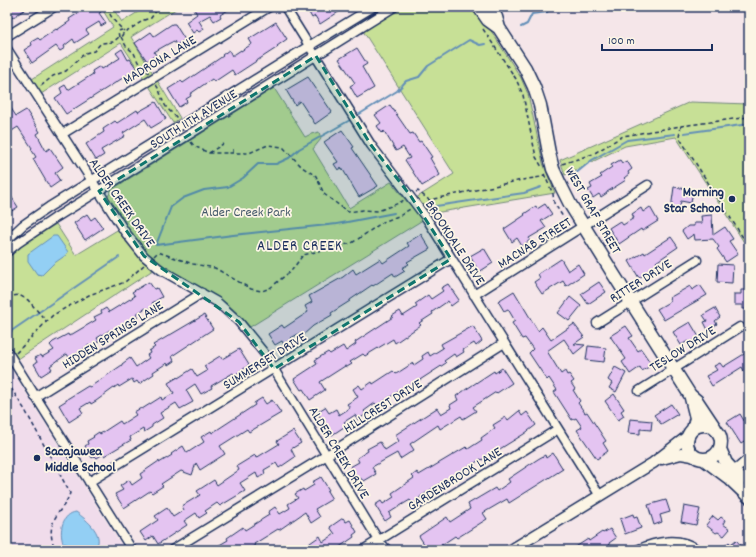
<svg xmlns="http://www.w3.org/2000/svg" width="756" height="557" font-family="Dekko,sans-serif">
  <rect width="100%" height="100%" fill="#f5e6e9"/>
  <filter id="ink" filterUnits="userSpaceOnUse"><feTurbulence type="fractalNoise" baseFrequency=".025" numOctaves="2"/><feDisplacementMap in="SourceGraphic" scale="8" xChannelSelector="R" yChannelSelector="G"/><feConvolveMatrix kernelMatrix="1 2 1 2 8 2 1 2 1" color-interpolation-filters="sRGB"/></filter>
  <g filter="url(#ink)">
    <path fill="#f0dceb" d="M 7,365 L 8,365 L 124,550 L 7,550 Z"/>
    <path fill="#c7e096" stroke="#71887a" d="M 101,7 L 112,7 L 122,22 L 146,7 L 179,7 L 131,37 L 180,118 L 173,123 L 121,43 L 41,94 L 32,79 L 113,27 Z
      M 400,7 L 476,7 L 521,78 L 528,94 L 543,163 L 555,193 L 434,213 L 250,327 C 240,315 229,304 216,296 C 198,285 178,278 162,264 L 18,359 L 7,342 L 7,258 L 13,251 L 56,224 L 76,255 L 127,224 L 108,197 L 111,190 L 274,88 L 305,137 L 311,134 L 319,132 L 321,139 L 313,149 L 349,208 L 391,182 L 408,203 L 454,174 L 363,31 Z
      M 690,102 L 749,104 L 749,250 L 676,137 L 625,146 L 565,175 L 560,160 Z"/>
    <path fill="#93cff4" stroke="#638fb8" d="M 53,236 L 57,236 L 68,252 L 66,255 L 53,264 L 42,275 L 37,274 L 28,261 L 28,254 Z
      M 76,512 C 87,520 107,536 94,550 L 83,550 L 63,543 C 59,531 62,514 76,512 Z"/>
    <g fill="none" stroke-linecap="round" stroke-linejoin="round">
      <path stroke="#638fb8" stroke-width="2" d="M 521,27 L 527,24 L 532,14 L 547,12 L 552,7
        M 358,115 L 397,91 L 406,81 L 419,77 L 428,66 L 469,40 L 480,45 L 485,44
        M 350,120 L 299,149 L 289,158 L 276,164 L 258,164 L 243,178 L 228,187 L 204,190 L 183,198 L 171,207 L 156,245 L 233,235 L 337,224 L 394,213
        M 684,133 L 749,124
        M 575,174 L 592,160 L 627,140 L 675,134
        M 436,206 L 524,193 L 541,187
        M 7,334 L 119,257"/>
    </g>
    <path fill="#e4c4f1" stroke="#1b2f5e" d="M 7,7 L 29,7 L 7,21 Z
      M 88,7 L 98,7 L 101,12 L 99,13 L 106,23 L 101,26 L 99,22 L 86,30 L 89,34 L 75,43 L 73,39 L 64,46 L 65,48 L 60,51 L 56,46 L 32,63 L 24,50 L 32,45 L 31,42 L 38,38 L 40,40 L 56,29 L 57,30 L 70,21 L 69,19 Z
      M 197,7 L 233,7 L 220,15 L 221,17 L 214,21 L 210,15 L 199,21 L 204,29 L 199,32 L 197,30 L 193,33 L 186,22 L 197,14 L 194,9 Z
      M 306,7 L 338,7 L 340,11 L 320,24 L 315,16 L 312,18 Z
      M 276,22 L 287,39 L 277,46 L 278,47 L 235,75 L 232,70 L 214,82 L 212,79 L 190,94 L 191,96 L 186,99 L 187,102 L 179,107 L 168,89 L 181,81 L 183,83 L 223,56 L 222,55 L 229,50 L 232,56 L 241,50 L 241,51 L 252,44 L 249,39 Z
      M 172,24 L 175,24 L 185,40 L 176,45 L 174,41 L 168,44 L 154,52 L 156,55 L 147,61 L 135,43 L 151,32 L 154,36 Z
      M 357,48 L 367,64 L 362,67 L 374,88 L 357,98 L 350,86 L 355,83 L 339,59 Z
      M 122,49 L 128,60 L 130,59 L 137,69 L 66,114 L 55,98 L 62,93 L 60,88 L 65,85 L 68,90 L 93,74 L 92,71 L 100,66 L 102,69 L 120,58 L 116,53 Z
      M 308,77 L 332,112 L 315,124 L 300,101 L 295,105 L 286,90 Z
      M 7,102 L 16,116 L 26,110 L 40,132 L 37,134 L 46,151 L 50,148 L 63,167 L 55,173 L 60,181 L 50,188 L 33,159 L 36,157 L 31,149 L 32,148 L 18,127 L 7,134 Z
      M 156,102 L 166,119 L 151,128 L 145,119 L 123,133 L 125,136 L 101,150 L 104,155 L 96,160 L 86,144 L 104,132 L 103,129 L 115,121 L 117,123 L 137,110 L 138,112 Z
      M 390,105 L 410,134 L 413,133 L 419,142 L 421,141 L 432,157 L 430,158 L 440,175 L 422,186 L 405,160 L 410,158 L 403,147 L 396,151 L 384,131 L 382,133 L 377,126 L 381,123 L 375,115 Z
      M 342,130 L 354,147 L 352,148 L 378,186 L 359,197 L 342,168 L 338,170 L 334,164 L 338,162 L 324,142 Z
      M 620,160 L 622,163 L 627,161 L 632,169 L 628,172 L 629,174 L 624,178 L 626,180 L 607,192 L 607,193 L 601,197 L 599,194 L 593,198 L 588,190 L 592,188 L 590,184 L 602,177 L 600,175 L 612,167 L 611,165 Z
      M 674,187 L 693,190 L 691,203 L 681,201 L 679,211 L 671,209 Z
      M 7,190 L 18,207 L 7,214 Z
      M 545,204 L 552,214 L 541,221 L 546,228 L 529,238 L 530,240 L 522,246 L 517,238 L 512,242 L 504,229 L 525,215 L 524,214 L 536,206 L 537,209 Z
      M 650,207 L 658,221 L 642,231 L 641,229 L 619,244 L 609,228 L 620,221 L 623,225 L 634,218 L 632,214 L 641,208 L 643,212 Z
      M 87,214 L 91,220 L 95,217 L 103,228 L 85,240 L 74,223 Z
      M 712,215 L 713,235 L 725,227 L 733,239 L 729,241 L 738,254 L 726,262 L 717,249 L 719,247 L 713,239 L 695,240 L 694,234 L 687,239 L 682,231 L 688,226 L 694,226 L 694,223 L 702,223 L 701,216 Z
      M 421,234 L 430,249 L 407,262 L 409,264 L 402,268 L 405,271 L 395,277 L 393,273 L 373,286 L 372,285 L 350,300 L 350,301 L 331,313 L 332,315 L 313,326 L 303,335 L 300,333 L 291,338 L 292,340 L 284,345 L 282,341 L 275,345 L 268,334 L 282,325 L 284,328 L 308,312 L 305,306 L 312,302 L 309,296 L 343,277 L 353,269 L 356,274 L 380,259 L 383,263 L 409,246 L 407,243 Z
      M 671,237 L 678,247 L 656,262 L 659,266 L 639,278 L 629,261 L 644,252 L 645,254 Z
      M 484,248 L 493,263 L 479,272 L 470,256 Z
      M 561,259 L 568,271 L 578,264 L 584,274 L 566,286 L 563,281 L 542,294 L 534,282 L 540,278 L 538,274 Z
      M 718,264 L 733,265 L 732,283 L 717,282 Z
      M 149,282 L 154,289 L 157,288 L 162,297 L 152,303 L 154,306 L 147,310 L 146,308 L 136,314 L 138,317 L 118,327 L 119,328 L 112,333 L 110,330 L 97,338 L 99,341 L 90,347 L 89,345 L 70,359 L 67,354 L 50,366 L 52,369 L 41,376 L 34,364 L 37,362 L 35,358 L 41,355 L 42,357 L 54,350 L 50,345 L 53,342 L 68,334 L 69,336 L 96,320 L 94,317 L 102,313 L 101,311 L 106,308 L 109,312 L 135,296 L 132,292 Z
      M 599,282 L 606,292 L 588,304 L 581,294 Z
      M 448,284 L 459,300 L 451,306 L 448,301 L 432,312 L 433,314 L 419,323 L 421,325 L 395,343 L 393,339 L 365,356 L 363,354 L 350,362 L 352,364 L 347,367 L 345,366 L 320,382 L 325,390 L 310,400 L 303,389 L 301,390 L 294,379 L 317,364 L 315,360 L 328,352 L 330,354 L 343,346 L 346,351 L 356,344 L 355,342 L 393,317 L 392,316 L 400,311 L 403,316 L 417,307 L 415,304 L 428,295 L 431,299 L 443,291 L 441,288 Z
      M 700,285 L 707,295 L 664,320 L 657,309 L 671,301 L 669,298 L 690,286 L 692,290 Z
      M 741,290 L 749,290 L 749,309 L 742,309 L 742,305 L 734,305 L 734,294 L 741,294 Z
      M 514,291 L 538,331 L 542,327 L 551,340 L 574,324 L 584,337 L 574,344 L 585,345 L 574,354 L 564,339 L 547,351 L 561,374 L 565,371 L 567,375 L 569,374 L 574,381 L 571,383 L 575,389 L 573,390 L 580,401 L 578,403 L 585,413 L 587,412 L 606,441 L 603,443 L 608,451 L 597,459 L 577,430 L 582,427 L 576,418 L 572,420 L 554,392 L 557,390 L 549,378 L 547,380 L 529,353 L 533,349 L 525,338 L 522,339 L 512,323 L 515,321 L 508,309 L 504,311 L 498,301 Z
      M 570,297 L 581,306 L 569,321 L 558,313 Z
      M 715,308 L 720,317 L 715,321 L 717,324 L 708,330 L 704,322 L 707,321 L 703,315 Z
      M 204,315 L 213,329 L 172,356 L 174,361 L 168,365 L 167,363 L 153,372 L 154,374 L 139,384 L 137,381 L 134,383 L 132,379 L 119,387 L 118,385 L 96,401 L 91,404 L 90,402 L 80,408 L 83,413 L 69,422 L 59,405 L 67,400 L 67,399 L 88,386 L 90,387 L 122,365 L 122,364 L 130,358 L 136,367 L 149,358 L 147,355 L 150,353 L 149,351 L 155,347 L 153,345 Z
      M 690,322 L 699,337 L 690,343 L 688,341 L 681,345 L 673,332 Z
      M 473,326 L 482,341 L 476,346 L 474,343 L 463,350 L 464,352 L 456,357 L 454,354 L 444,361 L 446,363 L 409,387 L 408,385 L 377,406 L 375,403 L 364,411 L 366,414 L 358,420 L 355,415 L 344,422 L 347,425 L 332,435 L 317,412 L 325,407 L 329,413 L 336,409 L 339,415 L 350,408 L 347,404 L 358,397 L 353,389 L 359,385 L 362,389 L 372,382 L 373,384 L 393,371 L 396,374 L 413,363 L 414,365 L 423,359 L 422,356 L 428,352 L 430,356 L 443,348 L 441,344 Z
      M 626,326 L 633,336 L 629,338 L 638,351 L 641,349 L 652,365 L 642,371 L 640,367 L 630,374 L 622,362 L 626,359 L 610,336 Z
      M 588,346 L 606,348 L 604,362 L 586,360 Z
      M 239,349 L 249,365 L 235,375 L 233,373 L 211,386 L 212,388 L 201,394 L 195,384 L 186,390 L 193,402 L 180,409 L 176,403 L 160,413 L 163,418 L 152,425 L 152,427 L 144,432 L 143,429 L 130,437 L 131,440 L 104,456 L 103,454 L 97,458 L 95,456 L 92,458 L 85,446 L 88,444 L 87,441 L 94,437 L 93,436 L 99,432 L 100,434 L 120,421 L 122,424 L 136,415 L 134,412 L 141,408 L 142,409 L 161,397 L 162,400 L 174,393 L 168,383 L 178,377 L 178,378 L 192,369 L 197,377 L 207,371 L 204,366 L 220,356 L 222,359 Z
      M 749,351 L 749,368 L 744,371 L 742,367 L 712,386 L 706,376 L 717,370 L 714,366 L 720,363 L 723,367 Z
      M 615,367 L 626,373 L 616,392 L 609,388 L 612,383 L 608,380 Z
      M 502,368 L 512,383 L 497,393 L 496,392 L 473,407 L 476,411 L 463,419 L 461,416 L 440,429 L 438,425 L 410,444 L 414,450 L 400,459 L 397,453 L 372,467 L 376,474 L 364,481 L 360,478 L 358,480 L 350,467 L 359,462 L 357,458 L 368,451 L 367,449 L 380,442 L 385,450 L 399,441 L 395,435 L 437,408 L 441,414 L 451,408 L 450,405 L 458,400 L 456,396 L 494,371 L 495,373 Z
      M 614,394 L 624,409 L 621,411 L 624,416 L 618,420 L 605,401 Z
      M 262,398 L 266,404 L 272,400 L 281,413 L 249,432 L 247,429 L 220,446 L 225,454 L 200,470 L 196,463 L 192,475 L 181,471 L 161,484 L 163,486 L 152,493 L 150,491 L 124,508 L 115,494 L 123,490 L 120,486 L 129,480 L 132,485 L 142,478 L 140,474 L 159,461 L 159,463 L 172,455 L 171,454 L 183,446 L 187,453 L 204,442 L 201,437 L 211,431 L 212,433 L 255,405 L 254,403 Z
      M 671,404 L 678,414 L 661,424 L 654,415 Z
      M 519,411 L 522,416 L 527,412 L 536,425 L 524,434 L 482,460 L 481,459 L 443,483 L 442,482 L 420,497 L 420,499 L 413,504 L 410,500 L 400,506 L 389,513 L 391,517 L 385,521 L 375,505 L 381,501 L 383,504 L 394,497 L 392,493 L 414,478 L 412,476 L 417,472 L 419,475 L 466,447 L 468,449 L 482,440 L 481,438 L 495,428 L 493,425 L 506,417 L 508,420 Z
      M 740,414 L 749,429 L 749,439 L 741,444 L 727,422 Z
      M 630,419 L 652,421 L 651,430 L 640,429 L 640,434 L 628,433 Z
      M 293,431 L 301,443 L 291,449 L 295,457 L 279,468 L 276,463 L 264,470 L 265,474 L 258,478 L 256,473 L 240,483 L 245,491 L 220,506 L 217,503 L 205,511 L 207,513 L 199,518 L 196,513 L 184,521 L 187,525 L 158,544 L 153,536 L 146,541 L 140,532 L 158,520 L 155,516 L 167,508 L 173,517 L 184,510 L 182,506 L 200,495 L 197,491 L 214,480 L 217,485 L 239,470 L 237,466 L 255,455 L 256,458 L 279,444 L 277,441 Z
      M 553,453 L 563,469 L 509,503 L 507,499 L 483,513 L 487,519 L 457,538 L 455,536 L 434,550 L 428,550 L 419,536 L 447,517 L 450,522 L 470,509 L 468,504 L 495,488 L 497,491 L 510,482 L 508,479 L 538,459 L 545,455 L 546,458 Z
      M 321,477 L 329,490 L 327,491 L 332,499 L 315,509 L 320,517 L 311,523 L 305,512 L 279,530 L 278,529 L 254,544 L 255,545 L 248,550 L 211,550 L 228,540 L 227,538 L 243,527 L 245,530 L 269,515 L 268,512 L 275,507 L 280,514 L 290,508 L 288,504 L 298,498 L 295,494 L 303,489 L 304,491 L 314,485 L 312,482 Z
      M 666,500 L 670,512 L 660,515 L 662,522 L 654,525 L 648,505 Z
      M 684,506 L 700,509 L 696,525 L 681,522 Z
      M 633,514 L 634,518 L 637,517 L 641,528 L 625,534 L 620,519 Z
      M 713,516 L 718,520 L 721,517 L 725,520 L 723,524 L 730,529 L 724,536 L 718,532 L 716,533 L 706,525 Z
      M 343,518 L 346,522 L 350,520 L 357,532 L 353,535 L 354,537 L 335,550 L 300,550 L 320,536 L 323,542 L 335,534 L 330,527 Z
      M 610,529 L 616,538 L 609,543 L 610,545 L 602,550 L 571,550 L 588,539 L 589,541 L 602,532 L 603,533 Z
      M 736,540 L 745,550 L 720,550 L 729,542 L 731,544 Z"/>
    <g fill="none" stroke-linecap="round" stroke-linejoin="round">
      <defs>
        <path id="minor" d="M 285,7 L 371,145 L 427,219 L 600,496
          M 7,36 L 54,7
          M 7,49 L 125,232 L 144,256 L 161,270 L 217,302 L 239,322 L 264,353 L 379,541 L 387,550
          M 62,134 L 269,7
          M 7,240 L 23,225 L 49,207 L 309,46 L 373,7
          M 7,252 L 18,243 L 55,218 L 394,7
          M 474,295 L 648,185
          M 597,323 L 697,260
          M 7,351 L 132,550
          M 639,391 L 740,327
          M 35,397 L 202,293
          M 733,472 L 749,458
          M 89,482 L 451,259
          M 172,550 L 327,455 L 504,343
          M 363,550 L 558,429
          M 637,550 C 656,541 680,536 698,550"/>
        <path id="tertiary" d="M 662,459 L 681,454 L 693,456
          M 511,550 L 653,463 L 688,436"/>
        <path id="secondary" d="M 479,7 L 488,20 L 499,28
          M 490,7 L 496,17 L 499,28 L 525,68 L 534,87 L 540,105 L 549,153 L 553,169 L 560,184 L 570,204 L 614,275 L 690,395 L 697,401 L 715,428
          M 691,398 L 696,418 L 693,429
          M687 442a17 17 0 1 1 34 0a17 17 0 1 1-34 0Z
          M 720,449 L 726,463 L 741,479
          M 705,460 L 729,478 L 749,497"/>
      </defs>
      <use href="#minor" stroke="#1b2f5e" stroke-width="11"/>
      <use href="#tertiary" stroke="#1b2f5e" stroke-width="13"/>
      <use href="#secondary" stroke="#1b2f5e" stroke-width="15"/>
      <path stroke="#1b2f5e" stroke-width="1.5" stroke-dasharray="4 3" stroke-linecap="butt" d="M 108,7 C 109,17 117,24 124,31
        M 483,29 L 516,79 L 523,95 L 536,157 L 542,167
        M 119,37 L 118,31 L 122,30
        M 121,37 L 126,46 L 134,53 L 138,62 L 149,73
        M 156,85 C 161,91 161,99 165,105 C 168,111 175,114 178,120
        M 41,86 L 53,76 L 66,71 L 85,53 L 94,51 L 101,43 L 113,42 L 119,37 L 121,37 L 124,32 L 132,28 L 144,20 L 151,18 L 156,11 L 165,7
        M 681,126 L 679,137 L 749,247
        M 191,142 L 194,146 L 209,153 L 249,153 L 268,145 L 283,147 L 302,167 L 316,176 L 324,194 L 348,212 L 363,210 L 378,211 L 399,203 L 404,200
        M 209,153 L 223,144
        M 233,153 L 233,149
        M 562,164 L 593,154 L 623,136 L 681,126 L 749,117
        M 544,174 L 553,194 L 554,203 L 569,226
        M 416,192 L 418,191 L 429,200 L 522,180 L 541,177 L 545,174
        M 154,256 L 158,252 L 193,264 L 215,268 L 251,289 L 262,291 L 270,288 L 292,270 L 303,255 L 352,243 L 383,222 L 401,215 L 410,209 L 409,208
        M 7,297 L 19,295 L 28,300 L 47,322
        M 16,353 L 53,315 L 89,295 L 125,282 L 144,265
        M 7,382 L 25,410 L 70,493 C 67,502 63,506 58,513 C 49,527 50,535 55,550"/>
      <use href="#minor" stroke="#fcf5e5" stroke-width="8"/>
      <use href="#tertiary" stroke="#fcf5e5" stroke-width="10"/>
      <use href="#secondary" stroke="#fcf5e5" stroke-width="12"/>
    </g>
  </g>
  <path fill="#0f766e" fill-opacity="0.2" stroke="#0f766e" stroke-width="3" stroke-dasharray="8 5" stroke-linejoin="round" d="M 316,56 L 371,145 L 410,195 L 451,259 L 274,369 L 239,322 L 144,256 L 99,191 Z"/>
  <g fill="#1b2f5e" stroke="#fcf5e5" stroke-width="1.5">
    <circle cx="732" cy="199" r="4"/>
    <circle cx="37" cy="458" r="4"/>
  </g>
  <g text-anchor="middle" stroke-width="3.5" stroke-linejoin="round" paint-order="stroke">
    <g font-size="14" fill="#1b2f5e" stroke="#fcf5e5">
      <text transform="translate(159 59) rotate(-31)" y="5">MADRONA LANE</text>
      <text transform="translate(193 118) rotate(-32)" y="5">SOUTH 11TH AVENUE</text>
      <text transform="translate(123 202) rotate(55)" y="5">ALDER CREEK DRIVE</text>
      <text transform="translate(594 210) rotate(60)" y="5">WEST GRAF STREET</text>
      <text transform="translate(456 242) rotate(57)" y="5">BROOKDALE DRIVE</text>
      <text transform="translate(534 242) rotate(-32)" y="5">MACNAB STREET</text>
      <text transform="translate(640 280) rotate(-32)" y="5">RITTER DRIVE</text>
      <text transform="translate(112 334) rotate(-32)" y="5">HIDDEN SPRINGS LANE</text>
      <text transform="translate(682 348) rotate(-32)" y="5">TESLOW DRIVE</text>
      <text transform="translate(264 360) rotate(-32)" y="5">SUMMERSET DRIVE</text>
      <text transform="translate(382 405) rotate(-32)" y="5">HILLCREST DRIVE</text>
      <text transform="translate(340 452) rotate(59)" y="5">ALDER CREEK DRIVE</text>
      <text transform="translate(454 478) rotate(-32)" y="5">GARDENBROOK LANE</text>
    </g>
    <g font-size="14" font-weight="bold" fill="#1b2f5e" stroke="#fcf5e5" text-anchor="end">
      <text x="724" y="196">Morning<tspan x="724" dy="16">Star School</tspan></text>
      <text x="45" y="455" text-anchor="start">Sacajawea<tspan x="45" dy="16">Middle School</tspan></text>
    </g>
    <g font-size="14" fill="#465b6c" stroke="#fcf5e5">
      <text x="246" y="216">Alder Creek Park</text>
    </g>
    <g font-size="15" letter-spacing="1" fill="#1b2f5e" stroke="#fcf5e5">
      <text x="300" y="250">ALDER CREEK</text>
    </g>
  </g>
  <rect width="756" height="557" fill="none" stroke="#fcf5e5" stroke-width="24"/>
  <rect x="12" y="12" width="732" height="533" fill="none" stroke="#1b2f5e" stroke-width="1.5" filter="url(#ink)"/>
  <path d="M602 44v6h110v-6" fill="none" stroke="#1b2f5e" stroke-width="2"/>
  <text x="608" y="44" font-size="12" fill="#1b2f5e" stroke="#fcf5e5" stroke-width="3" paint-order="stroke">100 m</text>
</svg>
